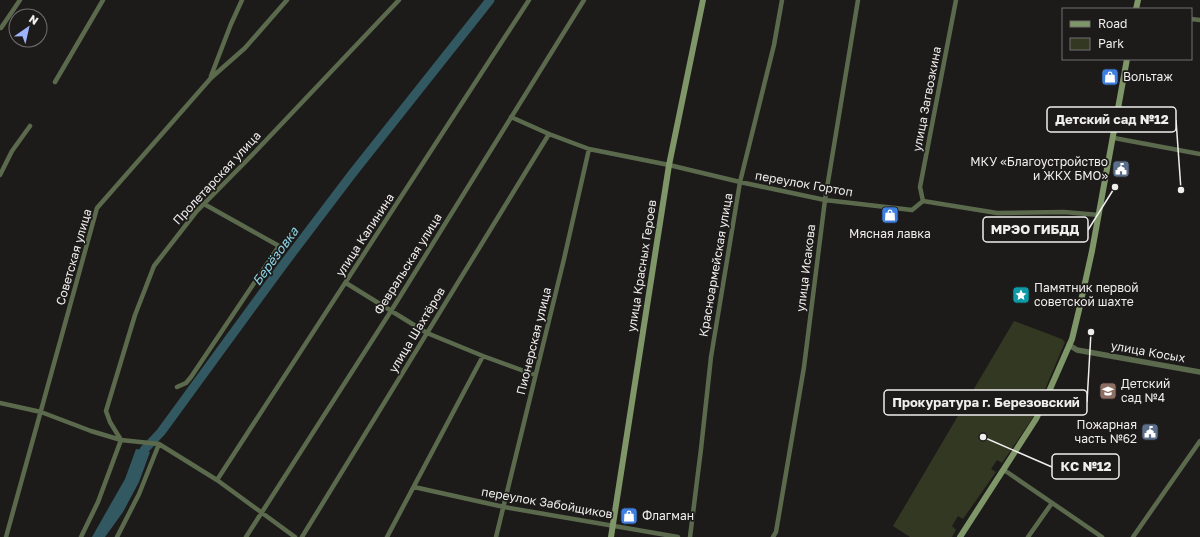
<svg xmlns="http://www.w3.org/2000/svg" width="1200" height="537" font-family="'Golos Text',sans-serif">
  <rect width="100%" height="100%" fill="#1d1b1a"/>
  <path fill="#333822" d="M 1014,321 L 1062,339 L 1065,342 L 1041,399 L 1035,396 L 1029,408 L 1036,413 L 1002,463 L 997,460 L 991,469 L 996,472 L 963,519 L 958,516 L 952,526 L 956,530 L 952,537 L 910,537 L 893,526 Z"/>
  <path fill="#325862" d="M 136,449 L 144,450 L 150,452 L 139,482 L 123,512 L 105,537 L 92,537 L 125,479 Z"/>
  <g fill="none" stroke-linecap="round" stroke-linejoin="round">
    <path stroke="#325862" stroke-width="9" d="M 140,461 L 144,450 L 161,432 L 283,265 L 352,174 L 490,0"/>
    <path stroke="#5b6a4d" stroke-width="4.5" d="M 1191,19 L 1200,20
      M 0,28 L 1,28 L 20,0
      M 211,76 L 231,24 L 242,0
      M 55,82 L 103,0
      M 511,117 L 549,134 L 589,149 L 669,165 L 740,182 L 825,200 L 912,210 L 923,201 L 997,213 L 1064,212 L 1099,215
      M 1114,138 L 1200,154
      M 0,175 L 12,151 L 30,126
      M 923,201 L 920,187 L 956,0
      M 346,283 L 427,333 L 483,356 L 535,375
      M 177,387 L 186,383 L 191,377 L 279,246 L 204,204
      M 0,403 L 41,412 L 91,431 L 121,440 L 159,444 L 217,480 L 295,537
      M 1004,470 L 1102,537
      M 217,480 L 529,0
      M 414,487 L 504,507 L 678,537
      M 6,537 L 97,208 L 211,78 L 245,48 L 287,0
      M 81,537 L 98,502 L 121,440 L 110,422 L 106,411 L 135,315 L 154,266 L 196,212 L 255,152 L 399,0
      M 117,537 L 139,494 L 159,444
      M 246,537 L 391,311 L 584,0
      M 302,537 L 549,134
      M 387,537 L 483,356
      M 496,537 L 564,259 L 589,149
      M 690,537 L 701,449 L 711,357 L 740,182 L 774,45 L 782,0
      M 773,537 L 776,532 L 804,367 L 825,200 L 858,0
      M 1028,537 L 1052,503
      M 1133,537 L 1200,441"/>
    <path stroke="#5b6a4d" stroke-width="5.5" d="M 1069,345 L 1077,350 L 1200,372"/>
    <path stroke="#7f9768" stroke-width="6" d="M 1136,9 L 1138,0
      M 611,537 L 669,165 L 703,0
      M 960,537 L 1036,419 L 1043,405 L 1072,339 L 1079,310 L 1092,251 L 1127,59"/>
  </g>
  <defs>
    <symbol id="shop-square" viewBox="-11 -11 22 22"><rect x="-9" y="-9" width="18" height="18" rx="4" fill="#3f7fe0" stroke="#1d1b1a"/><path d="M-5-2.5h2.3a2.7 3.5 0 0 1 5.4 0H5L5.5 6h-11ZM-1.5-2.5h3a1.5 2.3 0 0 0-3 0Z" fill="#fff"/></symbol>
    <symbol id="civic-square" viewBox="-11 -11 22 22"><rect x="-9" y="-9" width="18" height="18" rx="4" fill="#5c6f8a" stroke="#1d1b1a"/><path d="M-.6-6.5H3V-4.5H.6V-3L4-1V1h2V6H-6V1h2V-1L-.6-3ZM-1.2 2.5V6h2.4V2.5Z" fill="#fff"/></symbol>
    <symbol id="sight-square" viewBox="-11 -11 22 22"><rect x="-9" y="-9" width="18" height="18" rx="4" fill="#0f9aa8" stroke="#1d1b1a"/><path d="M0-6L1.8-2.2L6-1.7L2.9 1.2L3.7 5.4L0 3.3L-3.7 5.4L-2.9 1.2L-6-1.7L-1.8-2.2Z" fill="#fff"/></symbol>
    <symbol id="school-square" viewBox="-11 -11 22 22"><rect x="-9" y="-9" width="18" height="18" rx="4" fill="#8d6e63" stroke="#1d1b1a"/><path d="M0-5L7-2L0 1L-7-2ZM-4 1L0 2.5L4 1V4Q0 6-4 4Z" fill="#fff"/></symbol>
  </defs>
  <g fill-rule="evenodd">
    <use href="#shop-square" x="1100" y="67" width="20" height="20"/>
    <use href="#civic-square" x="1111" y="159" width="20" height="20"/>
    <use href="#shop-square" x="880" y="205" width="20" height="20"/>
    <use href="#sight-square" x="1011" y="285" width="20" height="20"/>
    <use href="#school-square" x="1098" y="381" width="20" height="20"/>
    <use href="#civic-square" x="1140" y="422" width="20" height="20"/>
    <use href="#shop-square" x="619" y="506" width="20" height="20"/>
  </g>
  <g text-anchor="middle" stroke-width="3.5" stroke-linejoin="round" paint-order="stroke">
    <g font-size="12" fill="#f0eeed" stroke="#1d1b1a" text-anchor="start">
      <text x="1123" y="81">Вольтаж</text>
      <text x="1108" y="166" text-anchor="end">МКУ «Благоустройство<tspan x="1108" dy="14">и ЖКХ БМО»</tspan></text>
      <text x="890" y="238" text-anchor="middle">Мясная лавка</text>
      <text x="1034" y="292">Памятник первой<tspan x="1034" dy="14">советской шахте</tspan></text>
      <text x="1121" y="388">Детский<tspan x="1121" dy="14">сад №4</tspan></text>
      <text x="1137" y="429" text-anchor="end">Пожарная<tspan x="1137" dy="14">часть №62</tspan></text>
      <text x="642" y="520">Флагман</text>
    </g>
    <g font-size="12" fill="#f0eeed" stroke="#1d1b1a">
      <text transform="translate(927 99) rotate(-79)" y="4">улица Загвозкина</text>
      <text transform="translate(217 178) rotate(-47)" y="4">Пролетарская улица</text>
      <text transform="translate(804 184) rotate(10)" y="4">переулок Гортоп</text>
      <text transform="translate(365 235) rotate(-57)" y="4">улица Калинина</text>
      <text transform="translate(74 257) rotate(-74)" y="4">Советская улица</text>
      <text transform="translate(408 264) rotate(-58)" y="4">Февральская улица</text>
      <text transform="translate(716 265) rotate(-80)" y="4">Красноармейская улица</text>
      <text transform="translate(642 266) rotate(-81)" y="4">улица Красных Героев</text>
      <text transform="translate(806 268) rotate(-83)" y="4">улица Исакова</text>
      <text transform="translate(417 330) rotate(-59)" y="4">улица Шахтёров</text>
      <text transform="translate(534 341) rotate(-76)" y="4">Пионерская улица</text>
      <text transform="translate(1148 352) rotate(10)" y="4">улица Косых</text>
      <text transform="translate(547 503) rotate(10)" y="4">переулок Забойщиков</text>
    </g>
    <g font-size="13" font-style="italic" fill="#8cd4e7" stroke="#1d1b1a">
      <text transform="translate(275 256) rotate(-54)" y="5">Берёзовка</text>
    </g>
  </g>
  <path fill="none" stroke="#f0eeed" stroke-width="1.5" d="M1181 190L1176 120M1115 187L1088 230M1091 332L1087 402M983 437L1052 467"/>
  <g fill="#f0eeed" stroke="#1d1b1a" stroke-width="1.5">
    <circle cx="1181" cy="190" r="4"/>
    <circle cx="1115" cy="187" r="4"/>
    <circle cx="1091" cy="332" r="4"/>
    <circle cx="983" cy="437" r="4"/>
  </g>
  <g fill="#1d1b1a" stroke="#f0eeed" stroke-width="1.5">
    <rect x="1047" y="107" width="129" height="25" rx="4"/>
    <rect x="983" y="217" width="105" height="25" rx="4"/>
    <rect x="884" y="390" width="203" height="25" rx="4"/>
    <rect x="1052" y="454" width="67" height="25" rx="4"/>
  </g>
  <g font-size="13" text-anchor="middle" font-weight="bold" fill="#f0eeed">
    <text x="1112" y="124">Детский сад №12</text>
    <text x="1035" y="234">МРЭО ГИБДД</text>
    <text x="986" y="407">Прокуратура г. Березовский</text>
    <text x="1086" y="471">КС №12</text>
  </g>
  <rect x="1062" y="8" width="130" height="52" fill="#1d1b1a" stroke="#716f6e"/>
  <rect x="1070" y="21" width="20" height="6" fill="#7f9768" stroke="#716f6e"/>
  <text x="1098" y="28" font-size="12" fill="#f0eeed">Road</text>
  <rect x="1070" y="38" width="20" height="12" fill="#333822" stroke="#716f6e"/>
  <text x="1098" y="48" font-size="12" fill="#f0eeed">Park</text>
  <g transform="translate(28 28) rotate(34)"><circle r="19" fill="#1d1b1a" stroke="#716f6e"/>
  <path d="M0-3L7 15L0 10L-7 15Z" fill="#9db4fd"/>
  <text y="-6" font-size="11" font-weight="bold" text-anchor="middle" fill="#f0eeed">N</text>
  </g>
</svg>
